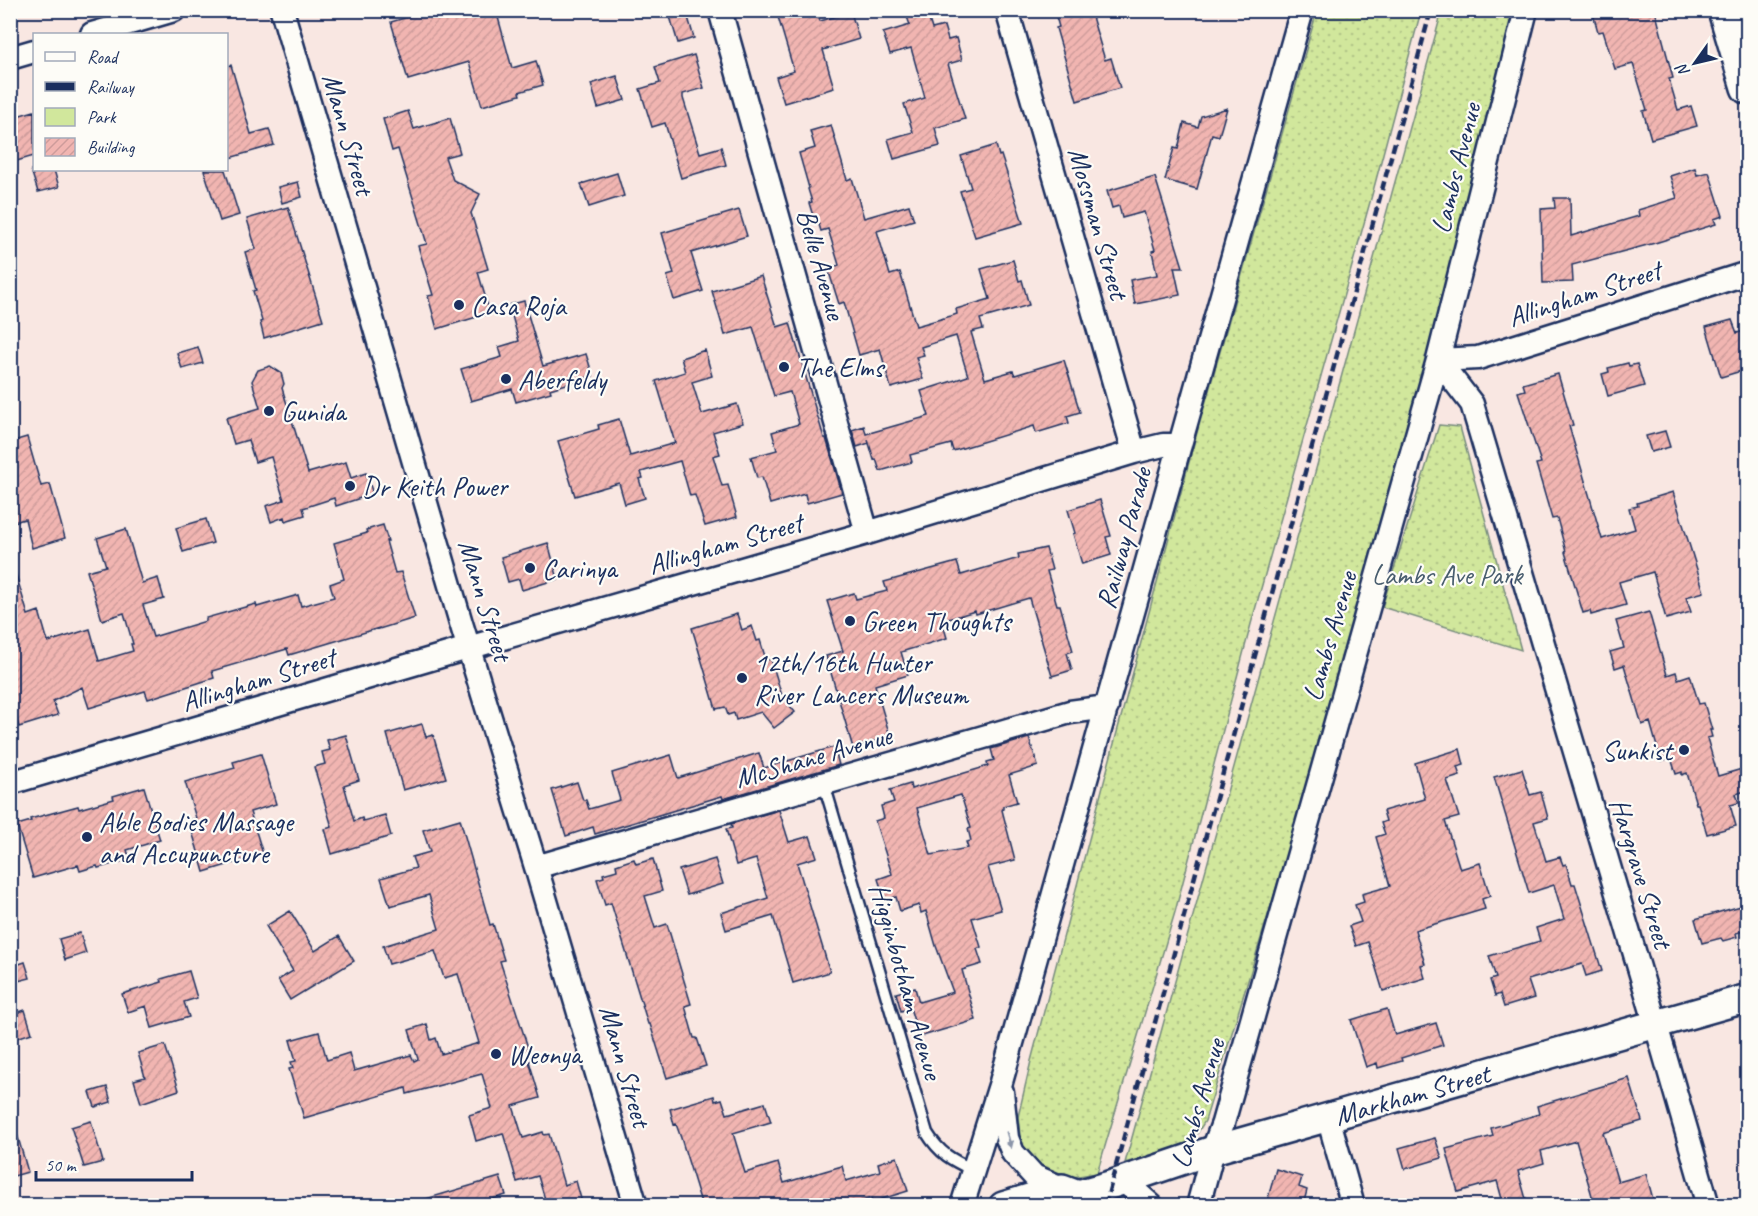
<svg xmlns="http://www.w3.org/2000/svg" width="1758" height="1216" font-family="Caveat,sans-serif">
  <defs>
    <pattern id="green-dots" width="8" height="8" patternUnits="userSpaceOnUse" patternTransform="scale(1.5)"><rect width="8" height="8" fill="#d1e79c"/><path d="M2 2h.1M6 6h.1" fill="none" stroke="#b3c689" stroke-width="1.8" stroke-linecap="round"/></pattern>
    <pattern id="building-hatch" width="6" height="6" patternUnits="userSpaceOnUse" patternTransform="scale(1.5)"><rect width="6" height="6" fill="#f1b5b1"/><path d="M-1 1l2-2M0 6l6-6M5 7l2-2" fill="none" stroke="#ce9c9b"/></pattern>
  </defs>
  <rect width="100%" height="100%" fill="#f9e7e2"/>
  <filter id="ink" filterUnits="userSpaceOnUse"><feTurbulence type="fractalNoise" baseFrequency=".0167" numOctaves="2"/><feDisplacementMap in="SourceGraphic" scale="12" xChannelSelector="R" yChannelSelector="G"/><feConvolveMatrix kernelMatrix="1 2 1 2 8 2 1 2 1" color-interpolation-filters="sRGB"/></filter>
  <g filter="url(#ink)">
    <path fill="url(#green-dots)" stroke="#768b7d" stroke-width="1.5" d="M 1317,11 L 1421,11 L 1372,195 L 1251,624 L 1175,912 L 1097,1173 L 1067,1178 L 1044,1171 L 1021,1145 L 1018,1117 L 1031,1061 L 1116,736 L 1196,436 Z
      M 1442,11 L 1511,11 L 1514,35 L 1490,131 L 1295,827 L 1205,1121 L 1191,1143 L 1125,1163 Z
      M 1439,425 L 1460,427 L 1521,650 L 1382,607 Z"/>
    <path fill="url(#building-hatch)" stroke="#1b2f5e" stroke-width="1.5" fill-rule="evenodd" d="M 431,10 L 496,10 L 512,68 L 536,61 L 543,85 L 519,92 L 520,95 L 482,106 L 469,62 L 408,80 L 391,22 Z
      M 668,10 L 686,10 L 694,38 L 678,43 Z
      M 776,10 L 816,10 L 820,21 L 851,12 L 859,39 L 823,50 L 834,88 L 784,103 L 776,77 L 794,71 Z
      M 917,10 L 926,10 L 932,29 L 944,26 L 948,40 L 956,38 L 962,60 L 948,64 L 965,119 L 935,128 L 940,146 L 894,159 L 888,139 L 913,132 L 904,104 L 925,98 L 911,48 L 890,54 L 883,33 L 910,25 L 906,14 Z
      M 1054,10 L 1090,10 L 1105,60 L 1111,58 L 1120,88 L 1077,101 L 1056,28 L 1059,27 Z
      M 1592,10 L 1655,10 L 1673,78 L 1669,79 L 1678,110 L 1691,106 L 1697,126 L 1651,139 L 1643,111 L 1647,110 L 1633,64 L 1615,69 L 1603,31 L 1598,32 Z
      M 694,55 L 704,88 L 683,94 L 683,98 L 700,153 L 721,147 L 726,165 L 681,178 L 665,123 L 652,127 L 640,89 L 660,83 L 655,67 Z
      M 231,65 L 251,134 L 269,129 L 274,145 L 226,159 L 226,66 Z
      M 617,76 L 625,100 L 598,108 L 591,84 Z
      M 1227,108 L 1219,136 L 1212,134 L 1197,189 L 1165,180 L 1174,148 L 1178,149 L 1184,123 L 1198,127 L 1201,116 Z
      M 34,111 L 34,156 L 10,163 L 10,118 Z
      M 408,111 L 414,129 L 450,118 L 460,153 L 445,157 L 453,180 L 480,194 L 471,213 L 488,269 L 478,272 L 490,313 L 437,329 L 428,296 L 433,295 L 418,246 L 427,244 L 398,149 L 392,151 L 383,119 Z
      M 831,125 L 847,180 L 852,178 L 864,218 L 909,205 L 914,220 L 877,231 L 890,275 L 900,272 L 916,326 L 951,316 L 957,314 L 956,309 L 990,299 L 981,269 L 1013,260 L 1019,281 L 1022,280 L 1029,305 L 980,319 L 983,329 L 971,332 L 985,379 L 1013,371 L 1015,375 L 1064,360 L 1080,412 L 1067,416 L 1069,423 L 1036,433 L 1034,426 L 953,451 L 951,444 L 910,455 L 912,462 L 880,471 L 876,459 L 874,460 L 868,440 L 869,443 L 857,447 L 852,430 L 864,426 L 866,434 L 929,416 L 921,391 L 968,376 L 956,336 L 921,347 L 924,355 L 916,357 L 923,379 L 891,388 L 880,349 L 859,355 L 844,302 L 839,304 L 828,269 L 839,265 L 828,229 L 821,231 L 817,218 L 814,219 L 809,203 L 812,202 L 808,189 L 809,188 L 799,153 L 815,148 L 810,131 Z
      M 996,145 L 999,156 L 1001,155 L 1023,223 L 975,237 L 960,191 L 971,188 L 961,156 Z
      M 1695,168 L 1697,175 L 1709,172 L 1723,216 L 1714,219 L 1716,224 L 1655,243 L 1572,265 L 1573,282 L 1543,283 L 1541,209 L 1555,208 L 1554,198 L 1570,198 L 1571,236 L 1639,216 L 1638,210 L 1677,198 L 1670,176 Z
      M 31,170 L 54,170 L 59,187 L 38,192 Z
      M 204,170 L 225,170 L 239,215 L 220,221 Z
      M 617,173 L 624,196 L 589,207 L 581,184 Z
      M 1155,177 L 1183,267 L 1174,267 L 1180,295 L 1135,304 L 1130,280 L 1157,275 L 1152,251 L 1155,250 L 1144,212 L 1122,218 L 1119,206 L 1112,208 L 1107,191 Z
      M 298,182 L 302,197 L 282,203 L 278,187 Z
      M 288,207 L 323,320 L 264,338 L 260,322 L 262,321 L 253,291 L 256,290 L 245,252 L 256,249 L 247,219 Z
      M 739,210 L 747,236 L 691,253 L 703,291 L 674,300 L 667,276 L 674,274 L 662,233 Z
      M 761,276 L 777,327 L 790,323 L 824,438 L 826,438 L 842,493 L 807,503 L 805,494 L 770,504 L 762,477 L 757,478 L 751,457 L 777,450 L 772,432 L 799,424 L 790,392 L 774,396 L 753,327 L 725,335 L 712,291 Z
      M 524,301 L 543,366 L 586,354 L 593,376 L 550,389 L 551,392 L 516,402 L 512,389 L 471,401 L 461,369 L 502,357 L 499,347 L 519,341 L 509,305 Z
      M 1732,320 L 1737,333 L 1748,330 L 1748,369 L 1721,377 L 1706,327 Z
      M 198,347 L 203,363 L 182,369 L 177,353 Z
      M 705,350 L 712,376 L 692,382 L 702,414 L 737,404 L 743,423 L 713,432 L 720,454 L 713,456 L 722,486 L 728,485 L 737,517 L 705,526 L 695,495 L 690,496 L 680,461 L 641,472 L 643,478 L 639,479 L 645,498 L 625,504 L 619,483 L 575,496 L 558,441 L 599,429 L 598,425 L 619,419 L 630,456 L 675,443 L 656,381 L 685,372 L 681,358 Z
      M 1628,363 L 1629,366 L 1637,364 L 1644,386 L 1608,396 L 1602,374 L 1609,372 L 1608,368 Z
      M 270,366 L 281,373 L 284,384 L 282,388 L 308,473 L 346,462 L 351,478 L 366,473 L 373,494 L 336,506 L 334,498 L 303,508 L 305,515 L 285,521 L 284,517 L 271,522 L 266,506 L 284,500 L 271,457 L 255,462 L 248,440 L 234,444 L 226,418 L 260,408 L 252,381 L 258,370 Z
      M 1558,374 L 1573,425 L 1569,426 L 1602,539 L 1635,529 L 1629,508 L 1638,506 L 1637,503 L 1673,492 L 1704,592 L 1686,597 L 1691,612 L 1666,619 L 1653,572 L 1619,582 L 1626,605 L 1591,615 L 1590,611 L 1583,613 L 1565,552 L 1566,552 L 1557,518 L 1552,519 L 1536,464 L 1541,463 L 1518,392 L 1525,390 L 1523,384 Z
      M 1665,431 L 1670,447 L 1651,452 L 1646,436 Z
      M 27,437 L 41,486 L 50,484 L 65,538 L 32,548 L 25,519 L 10,523 L 10,442 Z
      M 1100,500 L 1111,536 L 1106,537 L 1111,555 L 1082,564 L 1073,534 L 1075,533 L 1068,510 Z
      M 206,519 L 213,543 L 183,552 L 176,528 Z
      M 383,525 L 388,541 L 386,541 L 395,573 L 401,572 L 415,618 L 379,629 L 379,628 L 289,655 L 287,649 L 212,671 L 214,678 L 148,699 L 145,691 L 89,708 L 82,687 L 53,701 L 58,715 L 19,727 L 10,698 L 10,572 L 15,571 L 28,615 L 39,611 L 48,642 L 90,629 L 99,661 L 133,651 L 131,644 L 133,644 L 124,613 L 102,620 L 87,571 L 106,566 L 97,538 L 126,529 L 142,583 L 158,578 L 164,599 L 143,605 L 153,637 L 206,621 L 206,618 L 256,604 L 257,607 L 298,595 L 301,606 L 334,597 L 330,584 L 344,579 L 334,543 L 367,533 L 366,530 Z
      M 548,543 L 558,579 L 522,590 L 519,579 L 508,582 L 501,557 Z
      M 1046,548 L 1052,570 L 1047,571 L 1057,605 L 1060,605 L 1073,651 L 1067,653 L 1072,670 L 1052,676 L 1029,598 L 976,614 L 975,611 L 942,621 L 947,638 L 901,652 L 908,675 L 875,685 L 890,736 L 853,748 L 826,656 L 843,651 L 827,601 L 854,593 L 856,599 L 887,591 L 884,582 L 957,562 L 961,575 L 1019,558 L 1018,554 Z
      M 1649,612 L 1667,675 L 1676,672 L 1678,679 L 1690,675 L 1699,704 L 1704,703 L 1712,730 L 1710,730 L 1712,737 L 1707,738 L 1718,776 L 1742,769 L 1748,790 L 1736,794 L 1739,803 L 1730,805 L 1736,826 L 1707,834 L 1698,804 L 1696,804 L 1687,773 L 1682,775 L 1682,772 L 1676,774 L 1671,758 L 1661,761 L 1650,722 L 1642,725 L 1624,665 L 1615,668 L 1610,652 L 1624,648 L 1616,621 Z
      M 737,614 L 742,630 L 752,626 L 757,641 L 760,640 L 766,660 L 771,659 L 782,696 L 795,712 L 774,728 L 761,712 L 736,720 L 734,713 L 728,715 L 725,707 L 716,709 L 692,628 Z
      M 422,724 L 426,737 L 433,735 L 446,778 L 403,790 L 387,734 Z
      M 346,735 L 359,780 L 344,785 L 354,821 L 362,818 L 363,821 L 385,815 L 391,836 L 332,854 L 325,829 L 332,827 L 314,767 L 325,764 L 322,752 L 330,750 L 327,740 Z
      M 1029,738 L 1038,766 L 1009,775 L 1017,802 L 1003,806 L 1003,809 L 1002,810 L 1015,860 L 988,867 L 1001,910 L 972,918 L 981,947 L 977,949 L 982,964 L 962,970 L 976,1020 L 919,1037 L 910,1008 L 901,1011 L 896,993 L 915,988 L 919,1002 L 953,992 L 936,946 L 926,911 L 921,913 L 919,905 L 900,911 L 896,897 L 885,900 L 878,879 L 892,874 L 875,821 L 884,818 L 881,806 L 894,802 L 890,790 L 910,784 L 911,789 L 988,766 L 987,762 L 994,760 L 991,749 ZM 961,795 L 971,828 L 968,829 L 971,841 L 966,842 L 968,848 L 931,855 L 917,808 Z
      M 834,747 L 839,765 L 723,799 L 722,796 L 595,834 L 593,827 L 566,836 L 552,790 L 577,782 L 583,800 L 586,800 L 589,809 L 620,800 L 612,773 L 671,755 L 678,778 L 759,753 L 764,768 Z
      M 1460,749 L 1464,765 L 1457,767 L 1460,776 L 1447,780 L 1459,817 L 1445,821 L 1460,869 L 1480,863 L 1490,896 L 1482,899 L 1485,909 L 1415,930 L 1425,964 L 1421,965 L 1425,978 L 1383,991 L 1368,942 L 1356,946 L 1349,926 L 1361,922 L 1355,905 L 1364,902 L 1362,894 L 1390,886 L 1376,837 L 1385,834 L 1381,823 L 1386,821 L 1383,811 L 1425,799 L 1415,763 Z
      M 261,754 L 276,804 L 250,812 L 263,854 L 204,872 L 189,821 L 196,818 L 185,782 L 235,768 L 233,762 Z
      M 1522,769 L 1530,795 L 1541,792 L 1548,818 L 1534,822 L 1546,861 L 1560,857 L 1563,865 L 1566,864 L 1572,884 L 1575,884 L 1602,971 L 1586,976 L 1582,964 L 1528,980 L 1534,998 L 1504,1007 L 1500,994 L 1495,996 L 1490,980 L 1496,978 L 1489,956 L 1540,941 L 1536,928 L 1564,919 L 1554,885 L 1529,893 L 1494,777 Z
      M 144,787 L 160,840 L 127,850 L 130,859 L 98,868 L 97,866 L 80,871 L 78,865 L 33,878 L 17,825 L 31,821 L 30,819 L 78,806 L 79,809 L 114,799 L 113,796 Z
      M 779,810 L 789,842 L 810,836 L 817,857 L 797,863 L 830,972 L 793,983 L 773,916 L 726,930 L 721,913 L 768,898 L 756,859 L 736,865 L 726,829 L 732,828 L 731,824 Z
      M 460,819 L 490,925 L 493,924 L 504,960 L 500,961 L 532,1060 L 529,1061 L 540,1098 L 513,1106 L 523,1138 L 543,1132 L 544,1135 L 549,1134 L 564,1185 L 576,1181 L 583,1206 L 547,1206 L 538,1176 L 517,1182 L 503,1133 L 476,1141 L 469,1115 L 492,1108 L 482,1074 L 407,1094 L 406,1088 L 304,1118 L 289,1069 L 293,1068 L 291,1062 L 296,1061 L 290,1040 L 319,1032 L 327,1060 L 349,1053 L 354,1071 L 411,1055 L 414,1061 L 418,1059 L 409,1030 L 427,1024 L 431,1040 L 436,1038 L 441,1054 L 479,1043 L 458,974 L 444,978 L 435,951 L 389,964 L 383,946 L 439,929 L 429,895 L 390,906 L 381,878 L 416,868 L 412,857 L 430,852 L 423,830 Z
      M 634,859 L 636,864 L 653,859 L 662,891 L 645,896 L 655,928 L 667,924 L 691,1004 L 685,1006 L 694,1038 L 697,1038 L 706,1066 L 667,1078 L 650,1024 L 648,1024 L 611,903 L 605,905 L 597,879 L 604,877 L 603,874 L 617,870 L 616,865 Z
      M 715,859 L 723,884 L 687,895 L 679,870 Z
      M 1741,906 L 1748,930 L 1736,933 L 1737,937 L 1723,941 L 1721,938 L 1702,943 L 1695,919 Z
      M 290,911 L 315,951 L 339,936 L 354,961 L 290,1000 L 278,980 L 293,971 L 266,926 Z
      M 80,933 L 86,953 L 65,960 L 59,939 Z
      M 25,962 L 30,978 L 10,983 L 10,967 Z
      M 189,971 L 197,998 L 184,1002 L 189,1017 L 152,1028 L 146,1006 L 128,1012 L 122,994 L 162,982 L 161,979 Z
      M 1387,1009 L 1395,1035 L 1436,1023 L 1443,1045 L 1401,1058 L 1402,1061 L 1378,1068 L 1377,1063 L 1366,1067 L 1351,1020 Z
      M 25,1010 L 32,1033 L 10,1040 L 10,1015 Z
      M 165,1045 L 179,1090 L 141,1103 L 134,1080 L 145,1077 L 138,1053 Z
      M 1629,1078 L 1642,1121 L 1603,1133 L 1618,1182 L 1646,1174 L 1655,1206 L 1595,1206 L 1576,1141 L 1541,1151 L 1544,1163 L 1518,1171 L 1528,1206 L 1504,1206 L 1497,1181 L 1458,1192 L 1446,1149 L 1493,1136 L 1491,1128 L 1539,1114 L 1537,1106 Z
      M 107,1087 L 111,1102 L 95,1107 L 90,1092 Z
      M 714,1096 L 715,1101 L 722,1099 L 727,1114 L 765,1103 L 771,1122 L 733,1133 L 745,1173 L 778,1163 L 784,1183 L 842,1166 L 846,1181 L 880,1171 L 878,1163 L 897,1157 L 908,1191 L 872,1202 L 871,1198 L 848,1206 L 702,1206 L 681,1138 L 676,1124 L 674,1125 L 670,1109 Z
      M 91,1121 L 103,1162 L 84,1167 L 71,1127 Z
      M 15,1127 L 28,1172 L 10,1177 L 10,1128 Z
      M 1435,1138 L 1442,1158 L 1405,1169 L 1399,1148 Z
      M 1276,1169 L 1302,1177 L 1299,1187 L 1307,1190 L 1303,1206 L 1273,1206 L 1275,1200 L 1268,1198 Z
      M 500,1177 L 506,1195 L 470,1206 L 419,1206 L 419,1201 Z"/>
    <g fill="none" stroke-linecap="round" stroke-linejoin="round">
      <defs>
        <path id="service" d="M 824,784 L 927,1133 C 940,1154 952,1160 973,1170"/>
        <path id="minor" d="M 282,10 L 461,623 L 536,867 L 636,1206
          M 720,10 L 867,533
          M 1007,10 L 1134,452
          M 92,34 L 174,10
          M 10,58 L 34,51
          M 1438,360 L 1472,404 L 1656,1025 L 1708,1206
          M 1438,360 L 1478,358 L 1748,273
          M 10,783 L 468,648 L 867,533 L 1134,452 L 1163,445 L 1180,445
          M 536,867 L 1070,712 L 1107,707
          M 1002,1092 L 1007,1138 L 1013,1153 L 1034,1176 L 1062,1188
          M 1328,1117 L 1353,1206
          M 1124,1181 L 1152,1206
          M 962,1206 L 1001,1082 L 1302,10
          M 1198,1206 L 1213,1150 L 1223,1123 L 1438,360 L 1526,10"/>
        <path id="tertiary" d="M 1003,1206 L 1062,1188 L 1078,1194
          M 1062,1206 L 1078,1194 L 1110,1185 L 1213,1150 L 1748,998"/>
        <path id="primary" d="M 1725,10 L 1748,87"/>
      </defs>
      <use href="#service" stroke="#1b2f5e" stroke-width="15"/>
      <use href="#minor" stroke="#1b2f5e" stroke-width="27"/>
      <use href="#tertiary" stroke="#1b2f5e" stroke-width="32"/>
      <use href="#primary" stroke="#1b2f5e" stroke-width="38"/>
      <use href="#service" stroke="#fdfcf7" stroke-width="10"/>
      <use href="#minor" stroke="#fdfcf7" stroke-width="22"/>
      <use href="#tertiary" stroke="#fdfcf7" stroke-width="27"/>
      <use href="#primary" stroke="#fdfcf7" stroke-width="33"/>
      <path stroke="#1b2f5e" stroke-width="4.5" stroke-dasharray="9 4.5" stroke-linecap="butt" d="M 1105,1206 L 1431,10"/>
    </g>
    <defs><path id="oneway-solid" d="M-6-.8H1V-3.2L6.5 0L1 3.2V.8H-6Z" transform="scale(1.5)"/></defs>
    <use fill="#8c96aa" href="#oneway-solid" transform="translate(1009 1140) rotate(74)"/>
  </g>
  <g fill="#1b2f5e" stroke="#fdfcf7" stroke-width="2">
    <circle cx="459" cy="305" r="6"/>
    <circle cx="784" cy="367" r="6"/>
    <circle cx="506" cy="379" r="6"/>
    <circle cx="269" cy="411" r="6"/>
    <circle cx="350" cy="486" r="6"/>
    <circle cx="530" cy="568" r="6"/>
    <circle cx="850" cy="621" r="6"/>
    <circle cx="742" cy="678" r="6"/>
    <circle cx="1684" cy="750" r="6"/>
    <circle cx="87" cy="837" r="6"/>
    <circle cx="496" cy="1054" r="6"/>
  </g>
  <g text-anchor="middle" stroke-width="4.5" stroke-linejoin="round" paint-order="stroke">
    <g font-size="28" fill="#1b2f5e" stroke="#fdfcf7">
      <text transform="translate(349 134) rotate(74)" y="10">Mann Street</text>
      <text transform="translate(1455 168) rotate(-76)" y="10">Lambs Avenue</text>
      <text transform="translate(1099 223) rotate(74)" y="10">Mossman Street</text>
      <text transform="translate(822 264) rotate(74)" y="10">Belle Avenue</text>
      <text transform="translate(1584 293) rotate(-18)" y="10">Allingham Street</text>
      <text transform="translate(1123 538) rotate(-75)" y="10">Railway Parade</text>
      <text transform="translate(725 543) rotate(-16)" y="10">Allingham Street</text>
      <text transform="translate(486 600) rotate(73)" y="10">Mann Street</text>
      <text transform="translate(1329 636) rotate(-74)" y="10">Lambs Avenue</text>
      <text transform="translate(258 679) rotate(-17)" y="10">Allingham Street</text>
      <text transform="translate(813 756) rotate(-16)" y="10">McShane Avenue</text>
      <text transform="translate(1642 873) rotate(73)" y="10">Hargrave Street</text>
      <text transform="translate(907 981) rotate(74)" y="10">Higginbotham Avenue</text>
      <text transform="translate(626 1066) rotate(74)" y="10">Mann Street</text>
      <text transform="translate(1412 1094) rotate(-16)" y="10">Markham Street</text>
      <text transform="translate(1197 1103) rotate(-74)" y="10">Lambs Avenue</text>
    </g>
    <g font-size="28" fill="#1b2f5e" stroke="#fdfcf7" text-anchor="start">
      <text x="471" y="315">Casa Roja</text>
      <text x="796" y="377">The Elms</text>
      <text x="518" y="389">Aberfeldy</text>
      <text x="281" y="421">Gunida</text>
      <text x="362" y="496">Dr Keith Power</text>
      <text x="542" y="578">Carinya</text>
      <text x="862" y="631">Green Thoughts</text>
      <text x="754" y="672">12th/16th Hunter<tspan x="754" dy="32">River Lancers Museum</tspan></text>
      <text x="1672" y="760" text-anchor="end">Sunkist</text>
      <text x="99" y="831">Able Bodies Massage<tspan x="99" dy="32">and Accupuncture</tspan></text>
      <text x="508" y="1064">Weonya</text>
    </g>
    <g font-size="28" fill="#485d6e" stroke="#fdfcf7">
      <text x="1447" y="584">Lambs Ave Park</text>
    </g>
  </g>
  <rect width="1758" height="1216" fill="none" stroke="#fdfcf7" stroke-width="36"/>
  <rect x="18" y="18" width="1722" height="1180" fill="none" stroke="#1b2f5e" stroke-width="2" filter="url(#ink)"/>
  <rect x="33" y="33" width="195" height="138" fill="#fdfcf7" stroke="#a3aaba" stroke-width="1.5"/>
  <rect x="45" y="52" width="30" height="9" fill="#fdfcf7" stroke="#a3aaba" stroke-width="1.5"/>
  <text x="87" y="63" font-size="18" fill="#1b2f5e">Road</text>
  <rect x="45" y="82" width="30" height="9" fill="#1b2f5e" stroke="#a3aaba" stroke-width="1.5"/>
  <text x="87" y="93" font-size="18" fill="#1b2f5e">Railway</text>
  <rect x="45" y="108" width="30" height="18" fill="#d1e79c" stroke="#a3aaba" stroke-width="1.5"/>
  <text x="87" y="123" font-size="18" fill="#1b2f5e">Park</text>
  <rect x="45" y="138" width="30" height="18" fill="url(#building-hatch)" stroke="#a3aaba" stroke-width="1.5"/>
  <text x="87" y="153" font-size="18" fill="#1b2f5e">Building</text>
  <g transform="translate(1695 63) rotate(236)" stroke="#fdfcf7" stroke-width="4.5" paint-order="stroke">
  <path d="M0-4.5L10 22L0 15L-10 22Z" fill="#1b2f5e"/>
  <text y="-9" font-size="16" font-weight="bold" text-anchor="middle" fill="#1b2f5e">N</text>
  </g>
  <path d="M36 1171v9h156v-9" fill="none" stroke="#1b2f5e" stroke-width="3"/>
  <text x="45" y="1171" font-size="18" fill="#1b2f5e" stroke="#fdfcf7" stroke-width="4.5" paint-order="stroke">50 m</text>
</svg>
